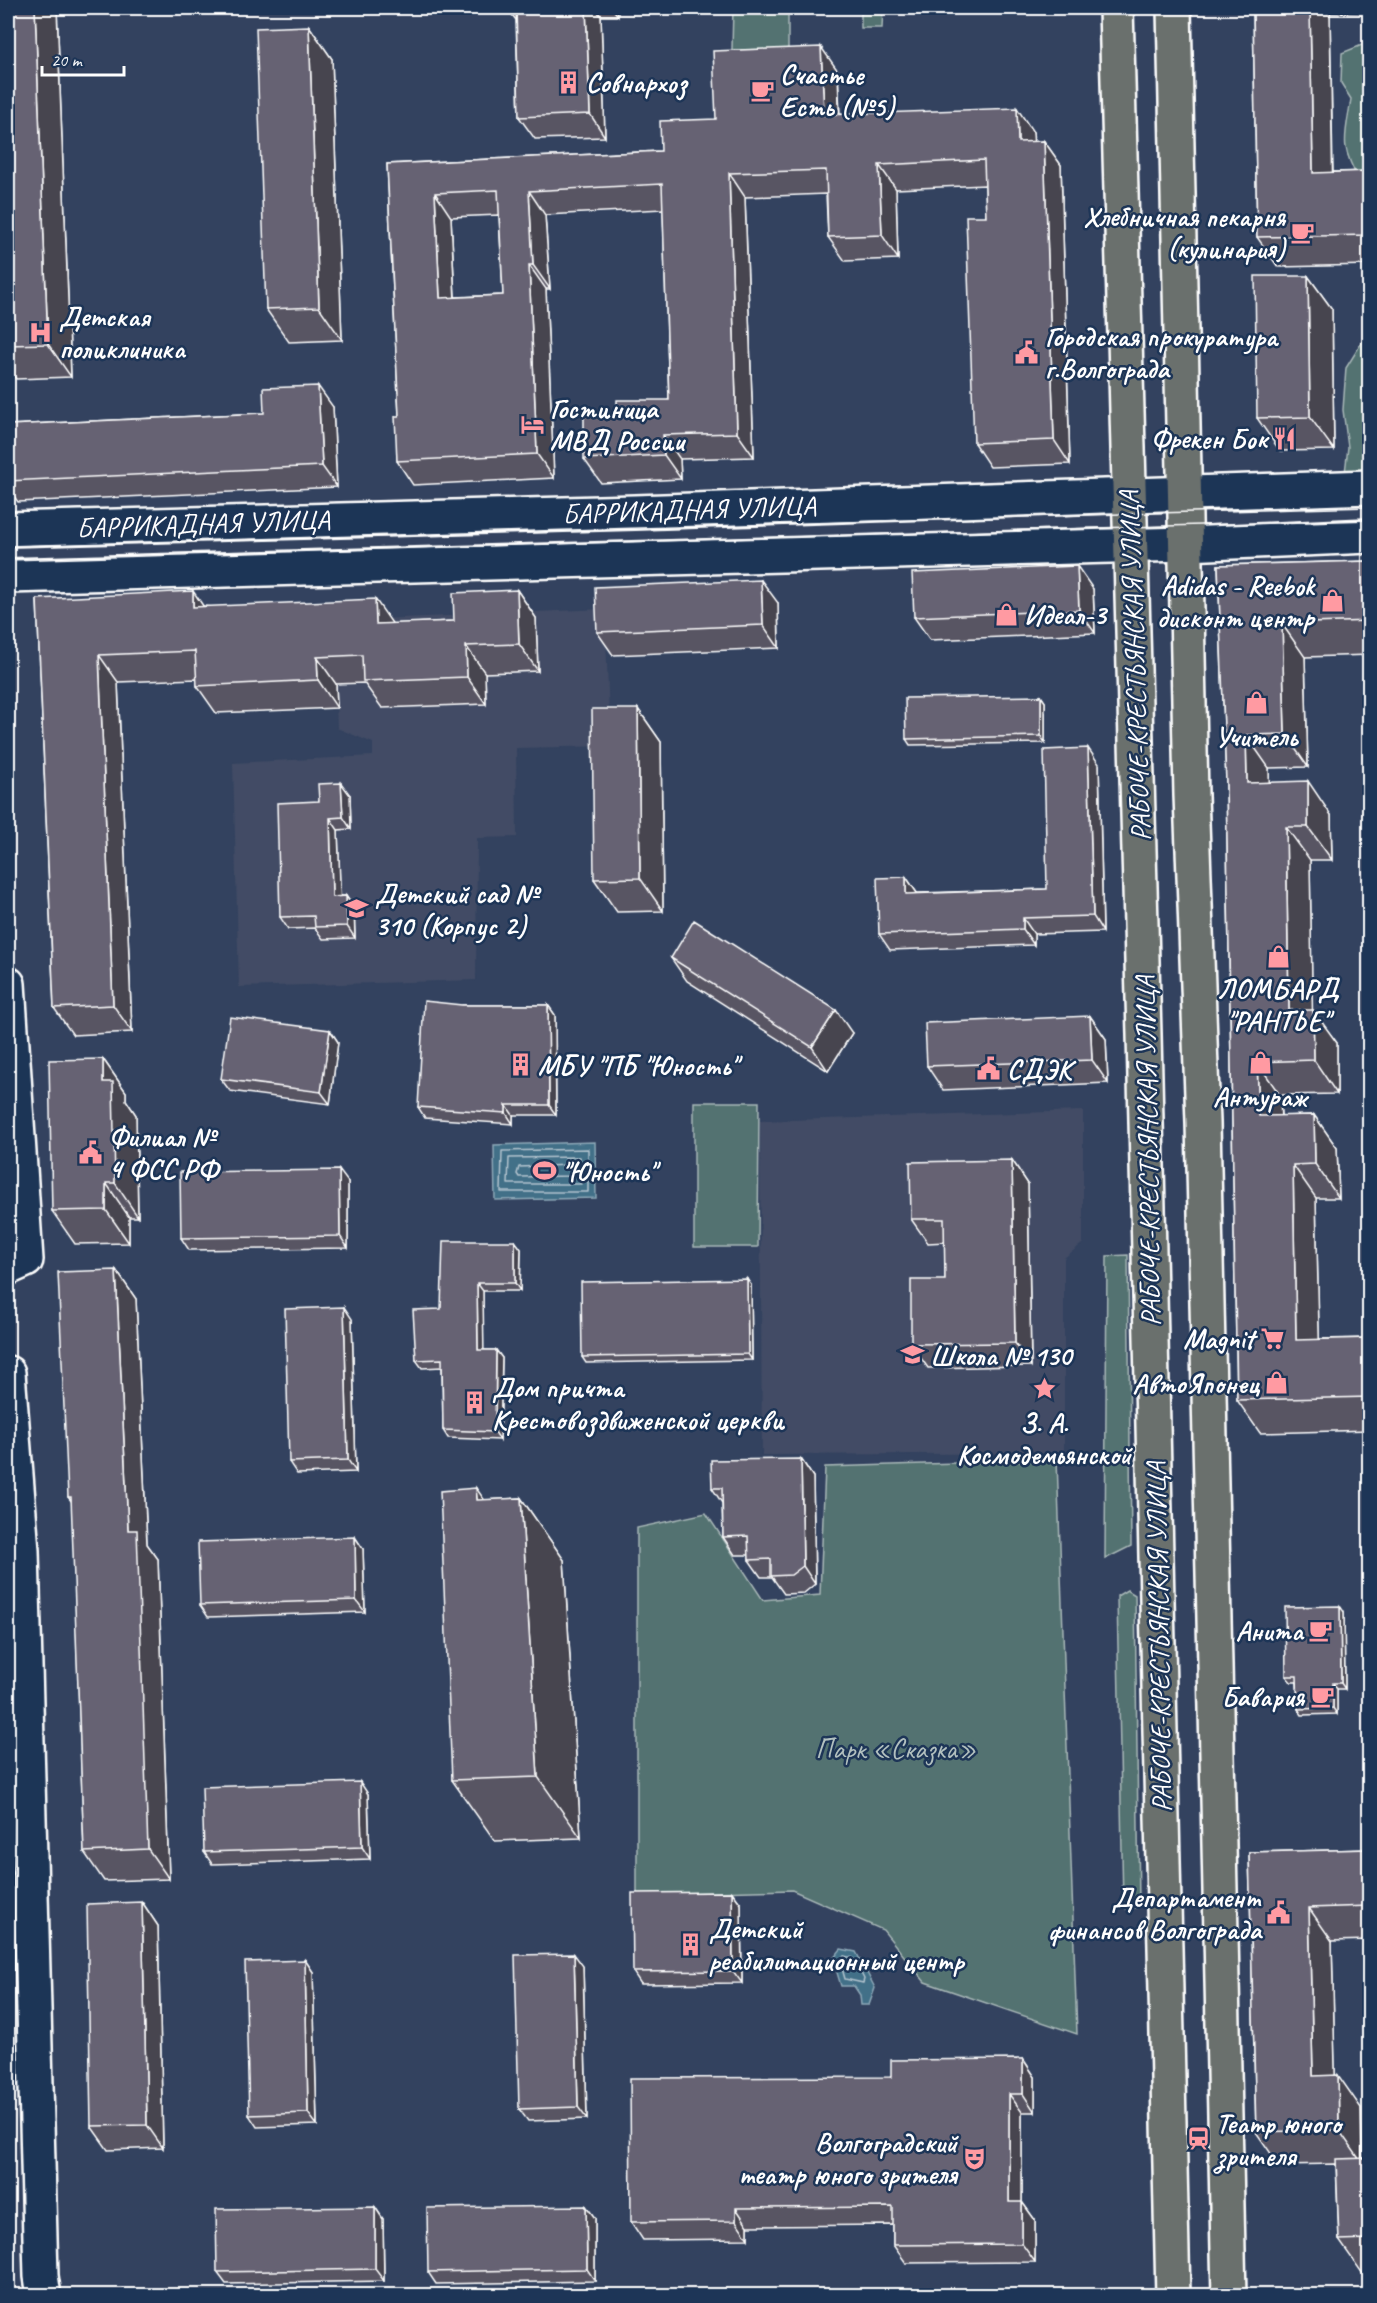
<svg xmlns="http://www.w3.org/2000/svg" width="1377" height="2303" font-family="Caveat,sans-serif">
  <rect width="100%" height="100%" fill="#33425f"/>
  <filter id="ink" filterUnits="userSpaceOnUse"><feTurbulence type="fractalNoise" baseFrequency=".0167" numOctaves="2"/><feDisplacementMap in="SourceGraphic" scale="12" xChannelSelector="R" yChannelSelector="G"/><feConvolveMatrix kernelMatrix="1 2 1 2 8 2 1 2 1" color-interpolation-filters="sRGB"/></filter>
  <g filter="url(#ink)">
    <path fill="#424c65" d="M 605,609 L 610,746 L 516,748 L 517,837 L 477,838 L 476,980 L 239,987 L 233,763 L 373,756 L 373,743 L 337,728 L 333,621 Z
      M 1083,1111 L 1083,1243 L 1064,1258 L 1064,1453 L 762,1455 L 760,1121 Z"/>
    <path fill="#537271" stroke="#a9b8b8" stroke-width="1.5" d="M 733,8 L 788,8 L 788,65 L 744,65 L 744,50 L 732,50 Z
      M 816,8 L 919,8 L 883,8 L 882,28 L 861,28 L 861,11 L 816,10 Z
      M 1362,45 L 1369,45 L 1369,182 L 1360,182 C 1339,144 1345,139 1351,99 L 1341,83 L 1342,53 Z
      M 1369,331 L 1369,498 L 1345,473 L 1348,447 L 1343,410 L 1346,368 Z
      M 694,1102 L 759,1102 L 758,1247 L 694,1247 Z
      M 1128,1255 L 1131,1546 L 1105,1559 L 1107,1256 Z
      M 1057,1460 L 1077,2034 L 925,1982 L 883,1930 L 792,1890 L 637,1894 L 637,1528 L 706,1513 L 763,1600 L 820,1595 L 825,1467 Z
      M 1127,1590 L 1135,1595 L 1139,1907 L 1126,1909 L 1123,1904 L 1117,1596 Z"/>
    <path fill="#436f88" stroke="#8ea9b8" stroke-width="1.5" d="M 595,1142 L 596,1198 L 495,1200 L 494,1145 Z
      M 841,1949 L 856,1952 L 875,1988 L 869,2005 L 861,2005 L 860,1995 L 854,1986 L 841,1986 L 833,1959 Z"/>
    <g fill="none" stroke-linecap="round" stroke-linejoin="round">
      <path stroke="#b4c5cf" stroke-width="1.5" d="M 588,1149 L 588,1192 L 501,1192 L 502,1151 Z
        M 580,1157 L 581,1184 L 508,1184 L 509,1158 Z
        M 570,1165 L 573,1168 L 571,1176 L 519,1177 L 517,1174 L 519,1167 Z
        M 844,1956 L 853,1958 L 864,1979 L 863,1983 L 845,1979 L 840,1961 Z"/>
      <defs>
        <path id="secondary" d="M 8,529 L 635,512 L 1370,487
          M 8,576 L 1186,544 L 1370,536
          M 8,984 L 26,1260 L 8,1268
          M 8,1373 L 22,1551 L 41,2276 L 44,2296"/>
        <path id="primary" d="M 1116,8 L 1144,1034 L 1173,2296
          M 1174,8 L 1191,795 L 1203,1122 L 1229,2296"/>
      </defs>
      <use href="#secondary" stroke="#fff" stroke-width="38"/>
      <use href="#primary" stroke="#fff" stroke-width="38"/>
      <use href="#secondary" stroke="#1d3557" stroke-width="33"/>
      <use href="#primary" stroke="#6b706d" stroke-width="33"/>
      <path stroke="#fff" stroke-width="1.5" d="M 8,546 L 1370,507
        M 8,560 L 1370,520"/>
    </g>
    <path fill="#585463" stroke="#fff" stroke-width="1.5" fill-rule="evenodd" d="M 8,8 L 57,8 L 71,377 L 16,379 L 8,368 Z
      M 507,8 L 617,8 L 618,16 L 601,16 L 605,137 L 535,139 L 519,117 L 516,20 Z
      M 1253,8 L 1370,8 L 1370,12 L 1330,13 L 1333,172 L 1370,171 L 1370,265 L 1278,267 L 1257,237 Z
      M 309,26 L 332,59 L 342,340 L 289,342 L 266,309 Z
      M 838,71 L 840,114 L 1033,132 L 1034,142 L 1044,141 L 1061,165 L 1070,464 L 990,467 L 974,443 L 986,216 L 985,185 L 896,189 L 898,259 L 845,261 L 828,237 L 826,194 L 745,197 L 754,457 L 680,459 L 681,479 L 601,483 L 584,459 L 617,415 L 669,400 L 663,209 L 545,215 L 550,289 L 546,289 L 554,478 L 413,485 L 397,461 L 399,416 L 387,164 L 661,151 L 716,119 ZM 499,215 L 503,295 L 455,297 L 451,217 Z
      M 1308,276 L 1332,309 L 1334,450 L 1280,451 L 1257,418 Z
      M 333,407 L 337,487 L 18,502 L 8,488 L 8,425 L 264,413 Z
      M 1370,561 L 1370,655 L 1305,657 L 1308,767 L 1269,768 L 1269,782 L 1331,815 L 1332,860 L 1310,860 L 1312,1010 L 1337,1043 L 1337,1094 L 1280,1095 L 1281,1116 L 1314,1115 L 1337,1148 L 1339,1198 L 1316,1198 L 1319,1339 L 1370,1338 L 1370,1430 L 1260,1433 L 1237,1400 L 1226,782 L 1218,565 Z
      M 1093,589 L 1095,633 L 930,640 L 914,617 Z
      M 517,590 L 536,618 L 538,671 L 485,673 L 486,704 L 382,708 L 364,683 L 336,684 L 337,708 L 216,713 L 197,686 L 197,679 L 118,682 L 132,1032 L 73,1035 L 54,1008 L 37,599 L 203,606 L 393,624 L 454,621 Z
      M 778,603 L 779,648 L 613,655 L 597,632 Z
      M 1041,696 L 1045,702 L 1045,743 L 910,745 L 906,739 Z
      M 638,709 L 661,742 L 663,911 L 617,912 L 594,879 Z
      M 1099,764 L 1103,932 L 1034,934 L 1034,945 L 890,950 L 879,934 L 906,877 L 917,893 L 1047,889 Z
      M 350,795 L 351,829 L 338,830 L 340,896 L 346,896 L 354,908 L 355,938 L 323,939 L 315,928 L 288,929 L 280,917 L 319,801 Z
      M 671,958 L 852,1033 L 828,1071 L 687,981 Z
      M 462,1005 L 548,1005 L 555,1015 L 556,1115 L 513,1115 L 513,1124 L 425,1118 L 418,1107 Z
      M 1090,1016 L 1106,1039 L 1108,1083 L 943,1090 L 927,1066 Z
      M 330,1030 L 338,1042 L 330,1104 L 230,1091 L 221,1079 Z
      M 103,1059 L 126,1092 L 126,1100 L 136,1115 L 138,1217 L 129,1217 L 129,1243 L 75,1244 L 52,1211 Z
      M 1012,1160 L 1028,1184 L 1031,1366 L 928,1368 L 911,1344 L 945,1280 L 945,1242 L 928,1243 L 911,1219 Z
      M 348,1182 L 348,1248 L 189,1250 L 181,1238 Z
      M 515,1241 L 521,1249 L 520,1291 L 483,1291 L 483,1350 L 496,1350 L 502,1358 L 500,1440 L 448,1438 L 443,1430 L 442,1367 L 422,1368 L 416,1360 L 441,1309 Z
      M 116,1270 L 136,1299 L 147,1544 L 158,1559 L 169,1879 L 104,1881 L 84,1852 L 72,1502 L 68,1497 Z
      M 751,1285 L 752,1360 L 586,1363 L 582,1357 Z
      M 352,1319 L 356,1472 L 297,1474 L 289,1462 Z
      M 801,1459 L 813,1477 L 815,1584 L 804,1593 L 784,1594 L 772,1577 L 761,1577 L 749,1560 L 749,1555 L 735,1555 L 723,1537 L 722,1503 L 712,1488 Z
      M 521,1498 L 564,1560 L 581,1838 L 495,1841 L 452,1780 L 484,1500 Z
      M 355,1537 L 363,1549 L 365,1612 L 208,1617 L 200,1605 Z
      M 1344,1612 L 1345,1689 L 1337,1689 L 1337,1714 L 1302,1715 L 1298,1709 L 1297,1682 L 1291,1682 L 1286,1676 Z
      M 368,1794 L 370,1859 L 212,1864 L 204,1852 Z
      M 1370,1849 L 1370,1940 L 1332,1941 L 1335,2075 L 1361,2108 L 1362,2158 L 1370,2158 L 1370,2284 L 1339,2240 L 1336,2164 L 1279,2165 L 1256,2132 L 1249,1852 Z
      M 732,1892 L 741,1904 L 742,1983 L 641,1984 L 633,1972 Z
      M 142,1902 L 158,1926 L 163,2148 L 108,2150 L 91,2126 Z
      M 305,1960 L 313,1972 L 317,2125 L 257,2127 L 249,2115 Z
      M 583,1966 L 587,2119 L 528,2121 L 519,2109 Z
      M 1023,2059 L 1035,2077 L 1035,2112 L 1022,2112 L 1022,2202 L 1035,2220 L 1035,2262 L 906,2263 L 893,2245 L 893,2225 L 748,2226 L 748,2239 L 643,2240 L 631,2222 L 891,2077 Z
      M 586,2206 L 595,2218 L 595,2281 L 436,2284 L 428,2272 Z
      M 375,2207 L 383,2219 L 384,2281 L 226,2284 L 217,2272 Z"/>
    <path fill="#474550" stroke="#fff" stroke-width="1.5" d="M 35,8 L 57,8 L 71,377 L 48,344 Z
      M 586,8 L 595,8 L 601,16 L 605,137 L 590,114 Z
      M 612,8 L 617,8 L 618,16 Z
      M 1310,8 L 1326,8 L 1330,13 L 1333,202 L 1313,173 Z
      M 309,26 L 332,59 L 342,340 L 319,307 Z
      M 821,47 L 838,71 L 840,139 L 824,115 Z
      M 1017,108 L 1033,132 L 1035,166 L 1018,142 Z
      M 1044,141 L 1061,165 L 1070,464 L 1054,440 Z
      M 879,165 L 896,189 L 898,259 L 882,235 Z
      M 729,173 L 745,197 L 754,457 L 737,433 Z
      M 529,191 L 545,215 L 550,289 L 533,265 Z
      M 435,193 L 451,217 L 456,322 L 440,298 Z
      M 529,265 L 546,289 L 554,478 L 537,454 Z
      M 1308,276 L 1332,309 L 1334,450 L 1310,417 Z
      M 318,386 L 333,407 L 337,487 L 322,466 Z
      M 663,435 L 680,459 L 681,479 L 664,455 Z
      M 1077,566 L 1093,589 L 1095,633 L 1079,610 Z
      M 761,580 L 778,603 L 779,648 L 763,625 Z
      M 517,590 L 536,618 L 538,671 L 519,644 Z
      M 193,591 L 212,619 L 193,607 Z
      M 375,599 L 394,626 L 376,624 Z
      M 1282,624 L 1305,657 L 1308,767 L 1285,734 Z
      M 466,646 L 485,673 L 486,704 L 467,677 Z
      M 99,655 L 118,682 L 132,1032 L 113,1005 Z
      M 317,657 L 336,684 L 337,708 L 318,680 Z
      M 1041,696 L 1045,702 L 1045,743 L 1041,736 Z
      M 638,709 L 661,742 L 663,911 L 640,878 Z
      M 1246,735 L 1269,768 L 1270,816 L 1247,783 Z
      M 1088,748 L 1099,764 L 1103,932 L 1093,916 Z
      M 1308,781 L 1331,815 L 1332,860 L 1308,827 Z
      M 341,783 L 350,795 L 351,829 L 343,817 Z
      M 330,818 L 338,830 L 341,909 L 332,897 Z
      M 1286,827 L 1310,860 L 1313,1043 L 1289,1010 Z
      M 906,877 L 917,893 L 917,909 L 906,894 Z
      M 346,896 L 354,908 L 355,938 L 347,926 Z
      M 1023,918 L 1034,934 L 1034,945 L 1023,929 Z
      M 548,1005 L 555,1015 L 556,1115 L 549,1105 Z
      M 836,1010 L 852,1033 L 828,1071 L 812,1047 Z
      M 1313,1010 L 1337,1043 L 1337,1094 L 1314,1060 Z
      M 1090,1016 L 1106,1039 L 1108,1083 L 1092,1060 Z
      M 330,1030 L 338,1042 L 330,1104 L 321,1092 Z
      M 103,1059 L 126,1092 L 126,1100 L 136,1115 L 138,1217 L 115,1183 L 103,1082 Z
      M 1257,1062 L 1280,1095 L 1282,1150 L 1259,1116 Z
      M 506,1105 L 513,1115 L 513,1124 L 506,1113 Z
      M 1314,1115 L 1337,1148 L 1339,1198 L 1315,1164 Z
      M 1012,1160 L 1028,1184 L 1031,1366 L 1015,1343 Z
      M 1293,1165 L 1316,1198 L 1320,1373 L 1296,1340 Z
      M 339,1170 L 348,1182 L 348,1248 L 340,1236 Z
      M 106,1183 L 129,1217 L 129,1243 L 106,1210 Z
      M 515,1241 L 521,1249 L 520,1291 L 515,1283 Z
      M 116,1270 L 136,1299 L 147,1544 L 158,1559 L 169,1879 L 148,1849 L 128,1530 Z
      M 747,1279 L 751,1285 L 752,1360 L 748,1354 Z
      M 477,1283 L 483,1291 L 484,1358 L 478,1350 Z
      M 344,1307 L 352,1319 L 356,1472 L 348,1460 Z
      M 496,1350 L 502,1358 L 500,1440 L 495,1432 Z
      M 801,1459 L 813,1477 L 815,1584 L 803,1566 Z
      M 476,1488 L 519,1549 L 477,1500 Z
      M 521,1498 L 564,1560 L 581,1838 L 538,1777 Z
      M 355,1537 L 363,1549 L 365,1612 L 356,1600 Z
      M 1340,1606 L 1344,1612 L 1345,1689 L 1341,1683 Z
      M 1333,1683 L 1337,1689 L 1337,1714 L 1333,1708 Z
      M 360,1782 L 368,1794 L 370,1859 L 362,1847 Z
      M 732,1892 L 741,1904 L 742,1983 L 733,1971 Z
      M 142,1902 L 158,1926 L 163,2148 L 147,2125 Z
      M 1309,1908 L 1332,1941 L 1336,2109 L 1313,2076 Z
      M 574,1954 L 583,1966 L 587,2119 L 578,2107 Z
      M 305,1960 L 313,1972 L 317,2125 L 308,2113 Z
      M 1023,2059 L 1035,2077 L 1035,2112 L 1023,2094 Z
      M 1338,2075 L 1361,2108 L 1362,2163 L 1339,2130 Z
      M 1009,2094 L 1022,2112 L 1022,2220 L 1009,2202 Z
      M 1022,2202 L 1035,2220 L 1035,2262 L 1022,2244 Z
      M 586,2206 L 595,2218 L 595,2281 L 587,2269 Z
      M 375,2207 L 383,2219 L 384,2281 L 375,2269 Z
      M 736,2208 L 748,2226 L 748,2239 L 736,2221 Z"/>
    <path fill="#666273" stroke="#fff" stroke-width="1.5" fill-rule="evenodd" d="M 8,8 L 35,8 L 48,344 L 8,345 Z
      M 516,8 L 586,8 L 590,114 L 519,117 Z
      M 1253,8 L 1310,8 L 1313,173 L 1370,171 L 1370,235 L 1257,237 Z
      M 309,26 L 319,307 L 266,309 L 256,28 Z
      M 821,47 L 824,115 L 1017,108 L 1018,142 L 1044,141 L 1054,440 L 974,443 L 966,216 L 986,216 L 984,160 L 879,165 L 882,235 L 828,237 L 826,170 L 729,173 L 737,433 L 663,435 L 664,455 L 584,459 L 584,415 L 617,415 L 617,400 L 669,400 L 662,184 L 529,191 L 533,265 L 529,265 L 537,454 L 397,461 L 395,416 L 399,416 L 387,164 L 661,151 L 660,121 L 716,119 L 713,51 ZM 498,190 L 503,295 L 440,298 L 435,193 Z
      M 1255,276 L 1308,276 L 1310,417 L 1257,418 Z
      M 1366,353 L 1370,353 L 1370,415 L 1367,415 Z
      M 318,386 L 322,466 L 8,481 L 8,425 L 264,413 L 263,388 Z
      M 1370,561 L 1370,621 L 1282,624 L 1285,734 L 1246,735 L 1247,783 L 1308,781 L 1308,827 L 1286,827 L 1289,1010 L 1313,1010 L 1314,1060 L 1257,1062 L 1259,1116 L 1314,1115 L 1315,1164 L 1293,1165 L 1296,1340 L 1370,1338 L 1370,1397 L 1237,1400 L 1226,782 L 1218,565 Z
      M 1077,566 L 1079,610 L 914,617 L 912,573 Z
      M 761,580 L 763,625 L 597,632 L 595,587 Z
      M 517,590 L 519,644 L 466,646 L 467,677 L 363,681 L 362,655 L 317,657 L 318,680 L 197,686 L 195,651 L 99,655 L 113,1005 L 54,1008 L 37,599 L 193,591 L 193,607 L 375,599 L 376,624 L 454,621 L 453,593 Z
      M 1041,696 L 1041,736 L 906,739 L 905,698 Z
      M 592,709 L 638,709 L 640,878 L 594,879 Z
      M 1088,748 L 1093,916 L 1023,918 L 1023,929 L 879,934 L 877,878 L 906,877 L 906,894 L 1047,889 L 1044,750 Z
      M 341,783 L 343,817 L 330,818 L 332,897 L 346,896 L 347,926 L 315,927 L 314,916 L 280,917 L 277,803 L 319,801 L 318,784 Z
      M 694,920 L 836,1010 L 812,1047 L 671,958 Z
      M 424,1001 L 462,1005 L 548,1005 L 549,1105 L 506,1105 L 506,1113 L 418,1107 Z
      M 1090,1016 L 1092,1060 L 927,1066 L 925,1023 Z
      M 230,1017 L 330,1030 L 321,1092 L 221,1079 Z
      M 103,1059 L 103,1082 L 113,1082 L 115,1183 L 106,1183 L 106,1210 L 52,1211 L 49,1060 Z
      M 1012,1160 L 1015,1343 L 911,1344 L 911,1280 L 945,1280 L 944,1219 L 911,1219 L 910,1162 Z
      M 339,1170 L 340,1236 L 181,1238 L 180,1172 Z
      M 443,1241 L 515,1241 L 515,1283 L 477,1283 L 478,1350 L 496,1350 L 495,1432 L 443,1430 L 442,1359 L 416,1360 L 413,1310 L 441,1309 Z
      M 116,1270 L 128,1530 L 137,1530 L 148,1849 L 84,1852 L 71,1497 L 68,1497 L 58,1272 Z
      M 747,1279 L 748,1354 L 582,1357 L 581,1282 Z
      M 344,1307 L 348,1460 L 289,1462 L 285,1309 Z
      M 801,1459 L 803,1566 L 791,1575 L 771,1576 L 771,1559 L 749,1560 L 748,1536 L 723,1537 L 722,1488 L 712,1488 L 711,1460 Z
      M 476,1488 L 477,1500 L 521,1498 L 538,1777 L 452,1780 L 440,1491 Z
      M 355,1537 L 356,1600 L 200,1605 L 198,1542 Z
      M 1340,1606 L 1341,1683 L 1333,1683 L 1333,1708 L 1298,1709 L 1297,1676 L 1286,1676 L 1285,1607 Z
      M 360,1782 L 362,1847 L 204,1852 L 202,1787 Z
      M 1370,1849 L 1370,1906 L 1309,1908 L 1313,2076 L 1338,2075 L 1339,2130 L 1256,2132 L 1249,1852 Z
      M 732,1892 L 733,1971 L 633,1972 L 632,1893 Z
      M 142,1902 L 147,2125 L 91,2126 L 87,1904 Z
      M 574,1954 L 578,2107 L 519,2109 L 515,1955 Z
      M 305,1960 L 308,2113 L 249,2115 L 245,1962 Z
      M 1023,2059 L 1023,2094 L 1009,2094 L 1009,2202 L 1022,2202 L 1022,2244 L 893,2245 L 893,2207 L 736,2208 L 736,2221 L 631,2222 L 630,2078 L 891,2077 L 891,2060 Z
      M 1370,2158 L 1370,2239 L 1339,2240 L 1336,2159 Z
      M 586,2206 L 587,2269 L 428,2272 L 427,2208 Z
      M 375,2207 L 375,2269 L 217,2272 L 216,2209 Z"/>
  </g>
  <defs>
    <symbol id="building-bare" viewBox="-9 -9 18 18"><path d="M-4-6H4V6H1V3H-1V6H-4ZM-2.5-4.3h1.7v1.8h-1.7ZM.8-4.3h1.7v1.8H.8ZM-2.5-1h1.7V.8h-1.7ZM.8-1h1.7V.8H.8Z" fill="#ff9aa2" stroke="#1d3557" stroke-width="2.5" paint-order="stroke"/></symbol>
    <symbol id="cafe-bare" viewBox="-9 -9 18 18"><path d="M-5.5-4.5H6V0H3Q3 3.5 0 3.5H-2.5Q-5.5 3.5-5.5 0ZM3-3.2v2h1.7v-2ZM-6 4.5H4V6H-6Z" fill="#ff9aa2" stroke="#1d3557" stroke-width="2.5" paint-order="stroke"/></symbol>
    <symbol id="hospital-bare" viewBox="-9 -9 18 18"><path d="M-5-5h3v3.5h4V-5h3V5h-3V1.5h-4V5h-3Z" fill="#ff9aa2" stroke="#1d3557" stroke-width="2.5" paint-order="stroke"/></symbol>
    <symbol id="civic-bare" viewBox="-9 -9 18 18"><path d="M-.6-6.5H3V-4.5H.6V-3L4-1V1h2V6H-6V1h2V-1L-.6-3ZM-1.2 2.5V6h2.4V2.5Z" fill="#ff9aa2" stroke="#1d3557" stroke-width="2.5" paint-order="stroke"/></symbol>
    <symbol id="hotel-bare" viewBox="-9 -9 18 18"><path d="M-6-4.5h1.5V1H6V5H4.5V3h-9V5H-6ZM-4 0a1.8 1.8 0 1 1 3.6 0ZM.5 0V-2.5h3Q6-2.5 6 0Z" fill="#ff9aa2" stroke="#1d3557" stroke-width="2.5" paint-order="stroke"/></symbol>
    <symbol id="restaurant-bare" viewBox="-9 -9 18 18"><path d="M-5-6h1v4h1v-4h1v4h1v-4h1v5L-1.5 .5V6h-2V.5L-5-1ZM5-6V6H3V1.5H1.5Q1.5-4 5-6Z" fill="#ff9aa2" stroke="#1d3557" stroke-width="2.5" paint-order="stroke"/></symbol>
    <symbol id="shop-bare" viewBox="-9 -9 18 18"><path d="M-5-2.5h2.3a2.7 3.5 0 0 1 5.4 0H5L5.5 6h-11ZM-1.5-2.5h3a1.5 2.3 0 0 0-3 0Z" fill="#ff9aa2" stroke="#1d3557" stroke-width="2.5" paint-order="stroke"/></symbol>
    <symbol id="school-bare" viewBox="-9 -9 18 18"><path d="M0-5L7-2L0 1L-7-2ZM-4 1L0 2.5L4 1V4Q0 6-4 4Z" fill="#ff9aa2" stroke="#1d3557" stroke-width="2.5" paint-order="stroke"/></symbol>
    <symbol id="stadium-bare" viewBox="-9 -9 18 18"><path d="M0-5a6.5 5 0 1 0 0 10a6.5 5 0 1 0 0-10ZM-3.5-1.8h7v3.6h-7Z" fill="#ff9aa2" stroke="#1d3557" stroke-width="2.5" paint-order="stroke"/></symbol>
    <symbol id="supermarket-bare" viewBox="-9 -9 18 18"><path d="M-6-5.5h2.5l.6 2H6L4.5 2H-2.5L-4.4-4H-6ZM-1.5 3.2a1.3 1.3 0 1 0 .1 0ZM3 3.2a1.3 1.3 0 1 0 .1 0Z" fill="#ff9aa2" stroke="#1d3557" stroke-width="2.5" paint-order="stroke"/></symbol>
    <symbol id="sight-bare" viewBox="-9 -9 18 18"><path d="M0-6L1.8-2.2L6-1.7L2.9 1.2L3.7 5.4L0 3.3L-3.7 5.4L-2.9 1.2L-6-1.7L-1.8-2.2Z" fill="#ff9aa2" stroke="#1d3557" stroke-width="2.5" paint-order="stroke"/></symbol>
    <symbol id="station-bare" viewBox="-9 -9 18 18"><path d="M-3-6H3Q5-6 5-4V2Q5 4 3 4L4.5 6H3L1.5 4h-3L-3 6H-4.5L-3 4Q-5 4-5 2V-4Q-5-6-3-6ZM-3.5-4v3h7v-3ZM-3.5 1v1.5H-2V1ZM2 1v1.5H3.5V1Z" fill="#ff9aa2" stroke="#1d3557" stroke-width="2.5" paint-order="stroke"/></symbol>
    <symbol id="theatre-bare" viewBox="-9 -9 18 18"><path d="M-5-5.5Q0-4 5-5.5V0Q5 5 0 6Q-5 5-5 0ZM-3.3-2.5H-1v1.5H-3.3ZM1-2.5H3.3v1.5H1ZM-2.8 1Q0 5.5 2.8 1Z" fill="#ff9aa2" stroke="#1d3557" stroke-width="2.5" paint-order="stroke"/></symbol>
  </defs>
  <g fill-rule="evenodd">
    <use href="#building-bare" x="552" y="66" width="33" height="33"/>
    <use href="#cafe-bare" x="746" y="74" width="33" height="33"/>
    <use href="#cafe-bare" x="1286" y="216" width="33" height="33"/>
    <use href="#hospital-bare" x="24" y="316" width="33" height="33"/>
    <use href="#civic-bare" x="1010" y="336" width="33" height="33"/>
    <use href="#hotel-bare" x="516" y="408" width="33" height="33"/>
    <use href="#restaurant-bare" x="1268" y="422" width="33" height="33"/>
    <use href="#shop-bare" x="1316" y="584" width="33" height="33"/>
    <use href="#shop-bare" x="990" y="598" width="33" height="33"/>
    <use href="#shop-bare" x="1240" y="686" width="33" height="33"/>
    <use href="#school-bare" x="340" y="892" width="33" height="33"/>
    <use href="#shop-bare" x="1262" y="940" width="33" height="33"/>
    <use href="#shop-bare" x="1244" y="1046" width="33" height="33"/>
    <use href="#building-bare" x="504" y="1048" width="33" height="33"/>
    <use href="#civic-bare" x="972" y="1052" width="33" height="33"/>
    <use href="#civic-bare" x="74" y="1136" width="33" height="33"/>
    <use href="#stadium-bare" x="528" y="1154" width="33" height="33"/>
    <use href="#supermarket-bare" x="1256" y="1322" width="33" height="33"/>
    <use href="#school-bare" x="896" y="1338" width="33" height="33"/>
    <use href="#shop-bare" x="1260" y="1366" width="33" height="33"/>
    <use href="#sight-bare" x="1028" y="1372" width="33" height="33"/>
    <use href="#building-bare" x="458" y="1386" width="33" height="33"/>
    <use href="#cafe-bare" x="1304" y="1614" width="33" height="33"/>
    <use href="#cafe-bare" x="1306" y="1680" width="33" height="33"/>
    <use href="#civic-bare" x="1262" y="1896" width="33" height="33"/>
    <use href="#building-bare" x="674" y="1928" width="33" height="33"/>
    <use href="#station-bare" x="1182" y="2122" width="33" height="33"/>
    <use href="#theatre-bare" x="958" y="2142" width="33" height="33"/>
  </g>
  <g text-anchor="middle" stroke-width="5" stroke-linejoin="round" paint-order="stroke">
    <g font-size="28" font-weight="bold" fill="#fff" stroke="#1d3557" text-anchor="start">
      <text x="780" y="84">Счастье<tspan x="780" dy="32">Есть (№5)</tspan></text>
      <text x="586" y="92">Совнархоз</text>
      <text x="1285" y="226" text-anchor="end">Хлебничная пекарня<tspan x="1285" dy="32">(кулинария)</tspan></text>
      <text x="59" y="326">Детская<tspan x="59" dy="32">поликлиника</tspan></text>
      <text x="1045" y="346">Городская прокуратура<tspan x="1045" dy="32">г.Волгограда</tspan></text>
      <text x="550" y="418">Гостиница<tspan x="550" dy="32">МВД России</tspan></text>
      <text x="1267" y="448" text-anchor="end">Фрекен Бок</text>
      <text x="1314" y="595" text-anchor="end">Adidas - Reebok<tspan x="1314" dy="32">дисконт центр</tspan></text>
      <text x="1024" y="624">Идеал-3</text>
      <text x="1256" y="746" text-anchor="middle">Учитель</text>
      <text x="375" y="903">Детский сад №<tspan x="375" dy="32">310 (Корпус 2)</tspan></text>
      <text x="1278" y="998" text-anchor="middle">ЛОМБАРД<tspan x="1278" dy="32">"РАНТЬЕ"</tspan></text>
      <text x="538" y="1075">МБУ "ПБ "Юность"</text>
      <text x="1007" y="1079">СДЭК</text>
      <text x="1260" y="1106" text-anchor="middle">Антураж</text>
      <text x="109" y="1146">Филиал №<tspan x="109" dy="32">4 ФСС РФ</tspan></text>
      <text x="562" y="1181">"Юность"</text>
      <text x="1254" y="1348" text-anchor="end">Magnit</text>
      <text x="930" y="1365">Школа № 130</text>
      <text x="1259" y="1393" text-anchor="end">АвтоЯпонец</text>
      <text x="492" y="1397">Дом причта<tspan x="492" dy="32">Крестовоздвиженской церкви</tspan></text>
      <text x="1044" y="1432" text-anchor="middle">З. А.<tspan x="1044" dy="32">Космодемьянской</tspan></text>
      <text x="1303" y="1640" text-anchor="end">Анита</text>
      <text x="1304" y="1706" text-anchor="end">Бавария</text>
      <text x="1261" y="1907" text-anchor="end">Департамент<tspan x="1261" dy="32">финансов Волгограда</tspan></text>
      <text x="709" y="1938">Детский<tspan x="709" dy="32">реабилитационный центр</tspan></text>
      <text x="1216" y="2133">Театр юного<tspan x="1216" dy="32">зрителя</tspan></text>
      <text x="957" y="2152" text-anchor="end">Волгоградский<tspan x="957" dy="32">театр юного зрителя</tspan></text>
    </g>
    <g font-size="28" fill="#fff" stroke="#1d3557">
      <text transform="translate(689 509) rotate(-2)" y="10">БАРРИКАДНАЯ УЛИЦА</text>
      <text transform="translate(203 523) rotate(-2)" y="10">БАРРИКАДНАЯ УЛИЦА</text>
      <text transform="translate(1134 666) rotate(-92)" y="10">РАБОЧЕ-КРЕСТЬЯНСКАЯ УЛИЦА</text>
      <text transform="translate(1147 1151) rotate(-91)" y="10">РАБОЧЕ-КРЕСТЬЯНСКАЯ УЛИЦА</text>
      <text transform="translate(1158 1637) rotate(-91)" y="10">РАБОЧЕ-КРЕСТЬЯНСКАЯ УЛИЦА</text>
    </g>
    <g font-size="28" fill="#b2c0bf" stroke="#1d3557">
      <text x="896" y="1758">Парк «Сказка»</text>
    </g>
  </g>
  <rect width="1377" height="2303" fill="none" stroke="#1d3557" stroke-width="30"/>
  <rect x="15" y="15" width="1347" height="2273" fill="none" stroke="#fff" stroke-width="2" filter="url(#ink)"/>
  <path d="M42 66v9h82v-9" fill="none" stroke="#ffffff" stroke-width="3"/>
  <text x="51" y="66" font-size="18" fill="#ffffff" stroke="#1d3557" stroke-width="4.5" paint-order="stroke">20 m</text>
</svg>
